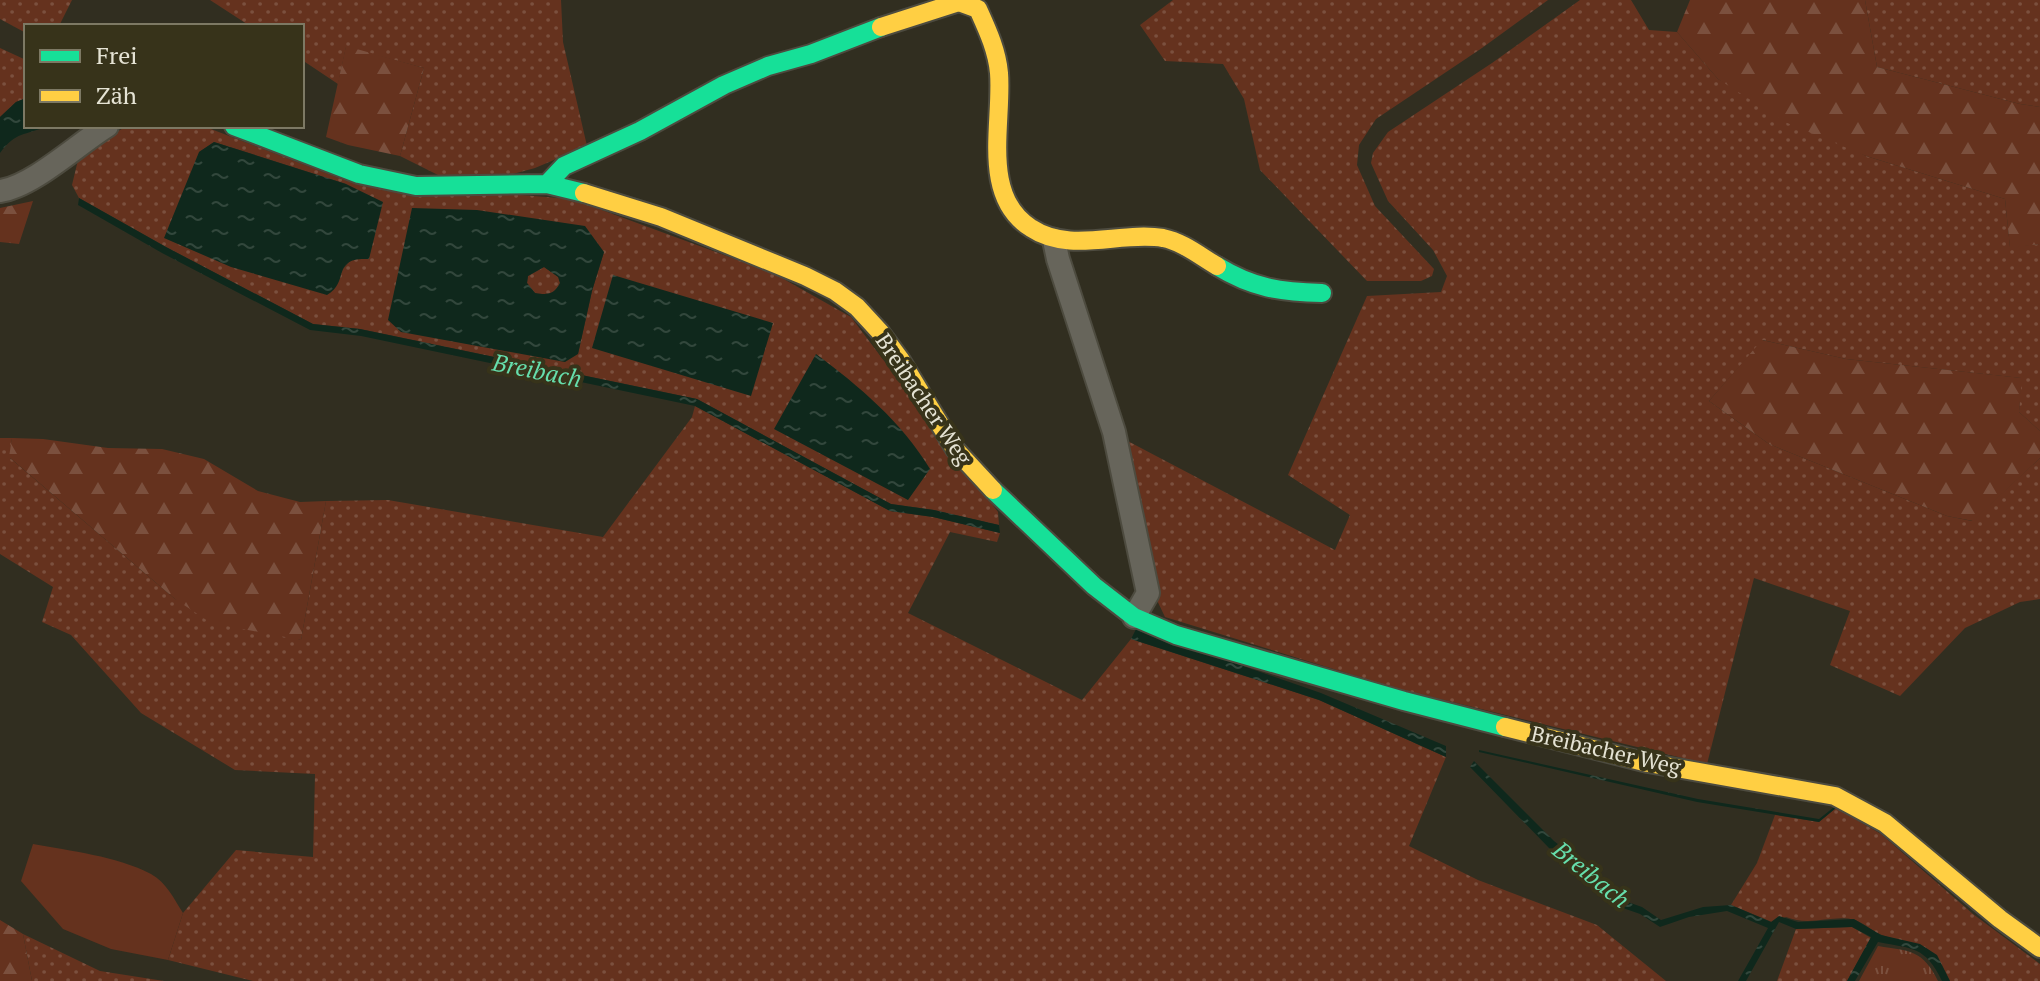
<svg xmlns="http://www.w3.org/2000/svg" width="2040" height="981" font-family="'PT Serif',serif">
  <defs>
    <pattern id="grass-dots" width="8" height="8" patternUnits="userSpaceOnUse" patternTransform="scale(2)"><rect width="8" height="8" fill="#65321e"/><path d="M2 2h.1M6 6h.1" fill="none" stroke="#7b503e" stroke-width="1.8" stroke-linecap="round"/></pattern>
    <pattern id="forest-firs" width="22" height="20" patternUnits="userSpaceOnUse" patternTransform="scale(2)"><rect width="22" height="20" fill="#65321e"/><path d="M5 1l3.5 6h-7zM16 11l3.5 6h-7z" fill="#7b503e"/></pattern>
    <pattern id="park-tufts" width="24" height="20" patternUnits="userSpaceOnUse" patternTransform="scale(2)"><rect width="24" height="20" fill="#65321e"/><path d="M3 7l-1-3M5 7V3M7 7l1-3M15 17l-1-3M17 17v-4M19 17l1-3" fill="none" stroke="#7b503e"/></pattern>
    <pattern id="water-ripples" width="26" height="14" patternUnits="userSpaceOnUse" patternTransform="scale(2)"><rect width="26" height="14" fill="#0f281c"/><path d="M2 4q2-2 4 0t4 0M15 11q2-2 4 0t4 0" fill="none" stroke="#32473c"/></pattern>
  </defs>
  <rect width="100%" height="100%" fill="#312e20"/>
  <path fill="url(#grass-dots)" fill-rule="evenodd" d="M 0,0 L 72,0 L 59,26 L 26,26 L 26,33 L 0,19 Z
    M 210,0 L 561,0 L 563,42 L 587,146 L 535,168 L 513,174 L 442,177 L 400,156 L 424,68 L 346,47 L 338,84 L 302,60 L 302,26 L 250,26 Z
    M 1173,0 L 1548,0 L 1482,48 L 1376,119 L 1359,145 L 1357,165 L 1375,206 L 1434,269 L 1432,276 L 1421,281 L 1367,281 L 1260,170 L 1244,99 L 1223,64 L 1165,61 L 1140,25 Z
    M 1580,0 L 1631,0 L 1649,30 L 1677,32 L 1718,79 L 1866,156 L 2005,199 L 2010,247 L 2040,244 L 2040,431 L 2019,412 L 2021,378 L 1846,359 L 1763,340 L 1709,401 L 1769,444 L 1947,516 L 1972,521 L 2040,458 L 2040,599 L 2020,602 L 1965,628 L 1900,696 L 1830,665 L 1850,611 L 1754,578 L 1707,764 L 1395,688 L 1165,617 L 1154,594 L 1120,437 L 1335,550 L 1350,515 L 1288,475 L 1367,296 L 1441,292 L 1447,276 L 1433,250 L 1388,201 L 1371,163 L 1373,153 L 1388,132 L 1492,63 Z
    M 1865,0 L 2040,0 L 2040,107 L 2020,104 L 1877,67 Z
    M 0,48 L 26,60 L 26,98 L 16,102 L 0,117 Z
    M 127,126 L 203,126 L 347,181 L 572,199 L 773,273 L 851,317 L 998,512 L 999,525 L 934,510 L 891,504 L 697,399 L 360,329 L 313,324 L 166,247 L 79,198 L 72,185 L 78,160 L 99,142 ZM 214,142 L 346,184 L 353,258 L 342,270 L 199,152 ZM 413,208 L 604,252 L 592,291 L 578,354 Z
    M 544,267 L 559,277 L 560,283 C 554,295 547,295 535,293 L 527,283 L 528,276 Z
    M 695,406 L 890,511 L 933,517 L 1000,533 L 997,542 L 950,532 L 908,613 L 1082,700 L 1131,639 L 1319,700 L 1446,757 L 1409,846 L 1478,880 L 1597,925 L 1666,981 L 253,981 L 168,960 L 183,913 L 236,850 L 313,857 L 315,774 L 235,770 L 141,713 L 71,635 L 42,622 L 53,587 L 0,554 L 0,438 L 12,438 L 10,458 L 175,599 L 301,640 L 326,501 L 388,500 L 603,537 L 692,417 Z
    M 1836,808 L 1881,834 L 1973,914 L 2040,964 L 2040,981 L 1950,981 C 1928,936 1923,950 1882,935 C 1873,932 1864,923 1855,920 C 1833,914 1810,927 1786,917 L 1772,922 L 1731,905 L 1757,863 L 1775,815 L 1819,822 Z
    M 1852,927 L 1871,938 L 1847,981 L 1777,981 L 1796,929 Z
    M 23,934 L 100,971 L 164,981 L 32,981 Z"/>
  <path fill="url(#forest-firs)" d="M 1690,0 L 1865,0 L 1877,67 L 2020,104 L 2040,107 L 2040,244 L 2010,248 L 2005,199 L 1866,156 L 1785,122 L 1718,79 L 1677,32 Z
    M 346,46 L 424,68 L 400,156 L 348,145 L 326,137 Z
    M 33,201 L 19,244 L 0,242 L 0,208 Z
    M 1762,340 L 1846,359 L 2022,378 L 2019,412 L 2040,431 L 2040,458 L 1973,521 L 1947,516 L 1769,444 L 1709,401 Z
    M 12,438 L 43,439 L 108,448 L 162,449 L 204,459 L 258,491 L 300,502 L 326,501 L 301,640 L 211,623 L 175,599 L 9,457 Z
    M 0,920 L 23,934 L 32,981 L 0,981 Z"/>
  <path fill="url(#park-tufts)" d="M 1878,946 C 1910,951 1923,950 1938,981 L 1859,981 Z"/>
  <path fill="#65321e" d="M 33,844 C 70,851 117,856 151,874 C 166,882 174,899 183,913 L 168,960 L 111,949 L 63,929 L 21,881 Z"/>
  <path fill="url(#water-ripples)" fill-rule="evenodd" d="M 26,98 L 26,126 L 47,126 C 25,136 16,131 0,153 L 0,117 L 16,102 Z
    M 214,142 L 346,184 L 383,202 L 369,259 C 330,257 351,281 327,295 L 231,267 L 164,238 L 199,152 Z
    M 79,198 L 166,247 L 313,324 L 360,329 L 697,399 L 891,504 L 934,510 L 999,525 L 1000,533 L 933,517 L 890,511 L 695,406 L 361,336 L 310,330 L 162,253 L 78,205 Z
    M 412,208 L 477,210 L 585,226 L 604,252 L 592,291 L 578,354 L 565,362 L 401,332 L 388,320 ZM 544,267 L 558,277 L 560,283 C 554,295 547,295 535,293 L 527,283 L 528,276 Z
    M 613,275 L 773,323 L 751,396 L 592,348 Z
    M 816,354 C 859,386 902,422 930,469 L 908,500 L 774,429 Z
    M 1136,629 L 1321,693 L 1446,746 L 1446,757 L 1319,700 L 1131,639 Z
    M 1479,750 L 1698,799 L 1819,819 L 1834,807 L 1836,808 L 1819,822 L 1697,802 L 1479,752 Z
    M 1474,761 L 1554,841 L 1612,886 L 1625,901 L 1642,907 L 1661,920 L 1703,907 L 1731,905 L 1771,922 L 1779,916 L 1798,922 L 1854,919 L 1881,935 L 1920,944 L 1937,955 L 1950,981 L 1942,981 C 1925,946 1913,949 1878,942 L 1855,981 L 1847,981 L 1871,937 L 1852,927 L 1796,929 L 1779,922 L 1746,981 L 1738,981 L 1768,928 L 1727,911 L 1689,917 L 1660,927 L 1640,914 L 1620,907 L 1609,893 L 1549,848 L 1470,767 Z"/>
  <g fill="none" stroke-linecap="round" stroke-linejoin="round">
    <defs>
      <path id="street" d="M 0,191 C 32,187 78,144 107,126
        M 1054,240 L 1058,259 L 1114,432 L 1148,593 L 1134,617"/>
      <path id="fast" d="M 234,126 L 359,174 L 416,186 L 547,184 L 584,193
        M 547,184 L 564,166 L 640,131 L 724,85 L 768,66 L 811,54 L 881,27
        M 1217,266 C 1253,288 1280,292 1322,293
        M 993,490 L 1094,586 L 1134,617 L 1176,635 L 1404,701 L 1505,727"/>
      <path id="slow" d="M 881,27 L 959,2 L 978,9 C 987,29 997,50 999,73 C 1003,122 980,196 1031,228 C 1070,254 1120,231 1163,238 C 1183,242 1200,256 1217,266
        M 584,193 L 661,217 L 805,276 L 835,291 L 857,307 L 880,332 L 900,359 L 955,449 L 993,490
        M 1505,727 L 1648,763 L 1835,796 L 1885,823 L 2000,919 L 2040,948"/>
    </defs>
    <use href="#street" stroke="#4d4b3f" stroke-width="26"/>
    <use href="#fast" stroke="#4d4b3f" stroke-width="22"/>
    <use href="#slow" stroke="#4d4b3f" stroke-width="22"/>
    <use href="#street" stroke="#67655b" stroke-width="22"/>
    <use href="#fast" stroke="#16e098" stroke-width="18"/>
    <use href="#slow" stroke="#ffcf43" stroke-width="18"/>
  </g>
  <g text-anchor="middle" stroke-width="8" stroke-linejoin="round" paint-order="stroke">
    <g font-size="22" fill="#e5e3d4" stroke="#37331a">
      <text transform="translate(924 399) rotate(56)" y="8">Breibacher Weg</text>
      <text transform="translate(1606 750) rotate(13)" y="8">Breibacher Weg</text>
    </g>
    <g font-size="24" font-style="italic" fill="#66deac" stroke="#37331a">
      <text transform="translate(537 371) rotate(11)" y="8">Breibach</text>
      <text transform="translate(1591 875) rotate(39)" y="8">Breibach</text>
    </g>
  </g>
  <rect x="24" y="24" width="280" height="104" fill="#37331a" stroke="#7d7964" stroke-width="2"/>
  <rect x="40" y="50" width="40" height="12" fill="#16e098" stroke="#7d7964" stroke-width="2"/>
  <text x="96" y="64" font-size="24" fill="#e5e3d4">Frei</text>
  <rect x="40" y="90" width="40" height="12" fill="#ffcf43" stroke="#7d7964" stroke-width="2"/>
  <text x="96" y="104" font-size="24" fill="#e5e3d4">Zäh</text>
</svg>
